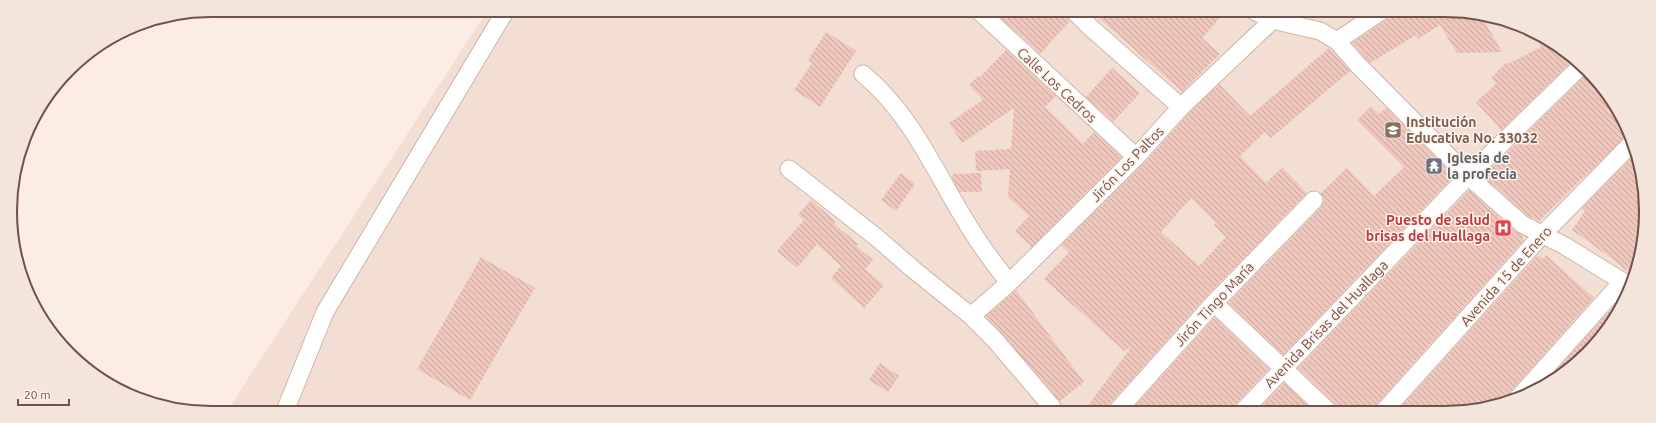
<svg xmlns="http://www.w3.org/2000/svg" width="1656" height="423" font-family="Ubuntu,sans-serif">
  <defs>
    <pattern id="building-back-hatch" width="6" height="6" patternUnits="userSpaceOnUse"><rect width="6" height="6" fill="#efc7bc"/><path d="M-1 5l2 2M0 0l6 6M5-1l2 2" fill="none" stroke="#c6a49b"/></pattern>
  </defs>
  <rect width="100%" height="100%" fill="#fbede3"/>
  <path fill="#f2ded2" d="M 488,10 L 1471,12 L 1545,37 L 1604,89 L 1639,160 L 1644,238 L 1625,301 L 1587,354 L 1533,392 L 1471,411 L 227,411 Z"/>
  <path fill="url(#building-back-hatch)" fill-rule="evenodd" d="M 994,11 L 1064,11 L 1064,14 L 1070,21 L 1040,54 Z
    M 1091,11 L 1226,11 L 1202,38 L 1220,54 L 1182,92 Z
    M 1395,12 L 1471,12 L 1481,15 L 1502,52 L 1457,53 L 1440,25 L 1418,39 L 1416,35 L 1370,63 L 1352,43 L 1386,20 Z
    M 826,32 L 856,51 L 820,107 L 794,90 L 812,63 L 808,60 Z
    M 1533,33 L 1545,37 L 1572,61 L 1501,130 L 1476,102 L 1496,84 L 1491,78 L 1507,62 L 1508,64 L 1541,47 Z
    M 1329,48 L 1350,71 L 1271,138 L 1265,132 L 1240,156 L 1266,183 L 1282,167 L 1307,193 L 1207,296 L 1110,404 L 1107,411 L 1084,411 L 1132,346 L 1124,351 L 1044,279 L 1069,252 L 1061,245 L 1143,164 L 1188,114 L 1219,84 L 1250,116 ZM 1191,198 L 1216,223 L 1214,225 L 1226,237 L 1199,266 L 1161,232 Z
    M 1006,50 L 1056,96 L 1045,107 L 1083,144 L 1094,132 L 1122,157 L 1032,247 L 1015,231 L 1029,216 L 1008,197 L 1010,169 L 976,171 L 975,151 L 1011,149 L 1014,108 L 962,143 L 949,123 L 983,100 L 969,85 L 978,76 L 980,77 Z
    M 1112,68 L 1140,93 L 1113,122 L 1086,97 Z
    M 1587,74 L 1604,89 L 1612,104 L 1607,110 L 1622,125 L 1627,135 L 1539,221 L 1528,216 L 1483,176 Z
    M 1371,106 L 1379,114 L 1386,108 L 1454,176 L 1283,355 L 1228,303 L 1321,207 L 1324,202 L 1321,193 L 1347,168 L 1374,196 L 1404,167 L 1357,120 Z
    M 1636,153 L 1639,160 L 1644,238 L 1633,274 L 1621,267 L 1622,266 L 1572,230 L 1585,211 L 1582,208 Z
    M 901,173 L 915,184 L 896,211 L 881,200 Z
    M 981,173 L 982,192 L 960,192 L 952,178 L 952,174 Z
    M 1469,190 L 1515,231 L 1524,236 L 1522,239 L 1524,240 L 1377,404 L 1374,411 L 1338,411 L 1335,404 L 1298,368 Z
    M 811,200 L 836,222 L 834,224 L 858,244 L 856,246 L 873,260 L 865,269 L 884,285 L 864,308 L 831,278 L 841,266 L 817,244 L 797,268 L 777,251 L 804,220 L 798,215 Z
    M 1538,255 L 1543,259 L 1546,255 L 1594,298 L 1512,390 L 1509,395 L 1509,400 L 1471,411 L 1397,411 Z
    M 481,257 L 535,288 L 470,400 L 417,369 Z
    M 1016,290 L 1084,382 L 1060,401 L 986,316 Z
    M 1609,311 L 1614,316 L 1587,354 L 1549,381 L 1547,380 Z
    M 1215,317 L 1269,369 L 1236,404 L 1233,411 L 1130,411 Z
    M 880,363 L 899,376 L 888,392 L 869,380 Z
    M 1284,383 L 1314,411 L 1257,411 Z"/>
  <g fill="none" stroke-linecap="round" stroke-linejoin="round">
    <defs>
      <path id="minor" d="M 979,11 L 1136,157
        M 1074,11 L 1090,27 L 1181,107
        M 1254,11 L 1272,20 L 1320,31 L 1337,41 L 1358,65 L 1468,176 L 1522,224 L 1565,246 L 1630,286
        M 1337,41 L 1380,12
        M 863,74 C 916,118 938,180 975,236 C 985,252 997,267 1009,283
        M 789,169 L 876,237 L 914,270 L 971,316 L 995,340 L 1052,407
        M 1214,303 L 1328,411
        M 971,316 L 1009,283 L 1136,157 L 1181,107 L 1279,14
        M 1519,397 L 1622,282
        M 285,411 L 325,312 L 506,10
        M 1117,411 L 1214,303 L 1314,200
        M 1243,411 L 1468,176 L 1580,67
        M 1384,411 L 1542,235 L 1631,144"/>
    </defs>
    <use href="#minor" stroke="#ceb6ad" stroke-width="19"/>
    <use href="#minor" stroke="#fff" stroke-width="17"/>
  </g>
  <defs>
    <symbol id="school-square" viewBox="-11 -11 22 22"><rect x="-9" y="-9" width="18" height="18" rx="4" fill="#8d6e63" stroke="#fef2e9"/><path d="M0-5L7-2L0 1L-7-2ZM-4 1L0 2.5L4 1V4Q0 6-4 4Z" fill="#fff"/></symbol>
    <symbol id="temple-square" viewBox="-11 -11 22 22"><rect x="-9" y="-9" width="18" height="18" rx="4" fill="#6b7280" stroke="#fef2e9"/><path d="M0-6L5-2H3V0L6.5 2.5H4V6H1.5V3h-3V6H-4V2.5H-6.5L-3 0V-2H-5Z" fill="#fff"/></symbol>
    <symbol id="hospital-square" viewBox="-11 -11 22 22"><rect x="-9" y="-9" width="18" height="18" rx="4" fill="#e0444e" stroke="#fef2e9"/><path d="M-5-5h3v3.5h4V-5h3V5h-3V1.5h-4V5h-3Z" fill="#fff"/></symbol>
  </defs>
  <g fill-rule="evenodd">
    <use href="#school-square" x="1383" y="120" width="20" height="20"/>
    <use href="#temple-square" x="1424" y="156" width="20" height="20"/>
    <use href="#hospital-square" x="1493" y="218" width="20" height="20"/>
  </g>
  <g text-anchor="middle" stroke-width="3" stroke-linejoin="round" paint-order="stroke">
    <g font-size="14" fill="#71514b" stroke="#fef2e9">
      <text transform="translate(1057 85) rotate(43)" y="5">Calle Los Cedros</text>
      <text transform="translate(1127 164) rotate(-46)" y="5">Jirón Los Paltos</text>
      <text transform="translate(1506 276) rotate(-48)" y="5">Avenida 15 de Enero</text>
      <text transform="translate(1214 304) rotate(-47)" y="5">Jirón Tingo María</text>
      <text transform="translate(1326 324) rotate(-46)" y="5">Avenida Brisas del Huallaga</text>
    </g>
    <g font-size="14" font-weight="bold" fill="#785e54" stroke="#fef2e9" text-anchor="start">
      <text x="1406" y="127">Institución<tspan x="1406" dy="16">Educativa No. 33032</tspan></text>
    </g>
    <g font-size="14" font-weight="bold" fill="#5b616d" stroke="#fef2e9" text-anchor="start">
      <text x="1447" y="163">Iglesia de<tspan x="1447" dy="16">la profecia</tspan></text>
    </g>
    <g font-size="14" font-weight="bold" fill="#be3a42" stroke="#fef2e9" text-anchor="end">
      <text x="1490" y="225">Puesto de salud<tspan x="1490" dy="16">brisas del Huallaga</tspan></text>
    </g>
  </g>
  <path d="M0 0H1656V423H0ZM211 17H1445A194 194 0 0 1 1639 211V212A194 194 0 0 1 1445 406H211A194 194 0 0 1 17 212V211A194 194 0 0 1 211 17Z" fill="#f3e5dc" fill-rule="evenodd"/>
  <path fill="none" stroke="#71514b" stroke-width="2" d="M211 17H1445A194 194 0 0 1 1639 211V212A194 194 0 0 1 1445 406H211A194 194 0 0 1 17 212V211A194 194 0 0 1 211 17Z"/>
  <path d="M18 399v6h51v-6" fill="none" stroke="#71514b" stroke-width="2"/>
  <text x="24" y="399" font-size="12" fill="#71514b" stroke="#fef2e9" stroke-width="3" paint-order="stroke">20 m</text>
</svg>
